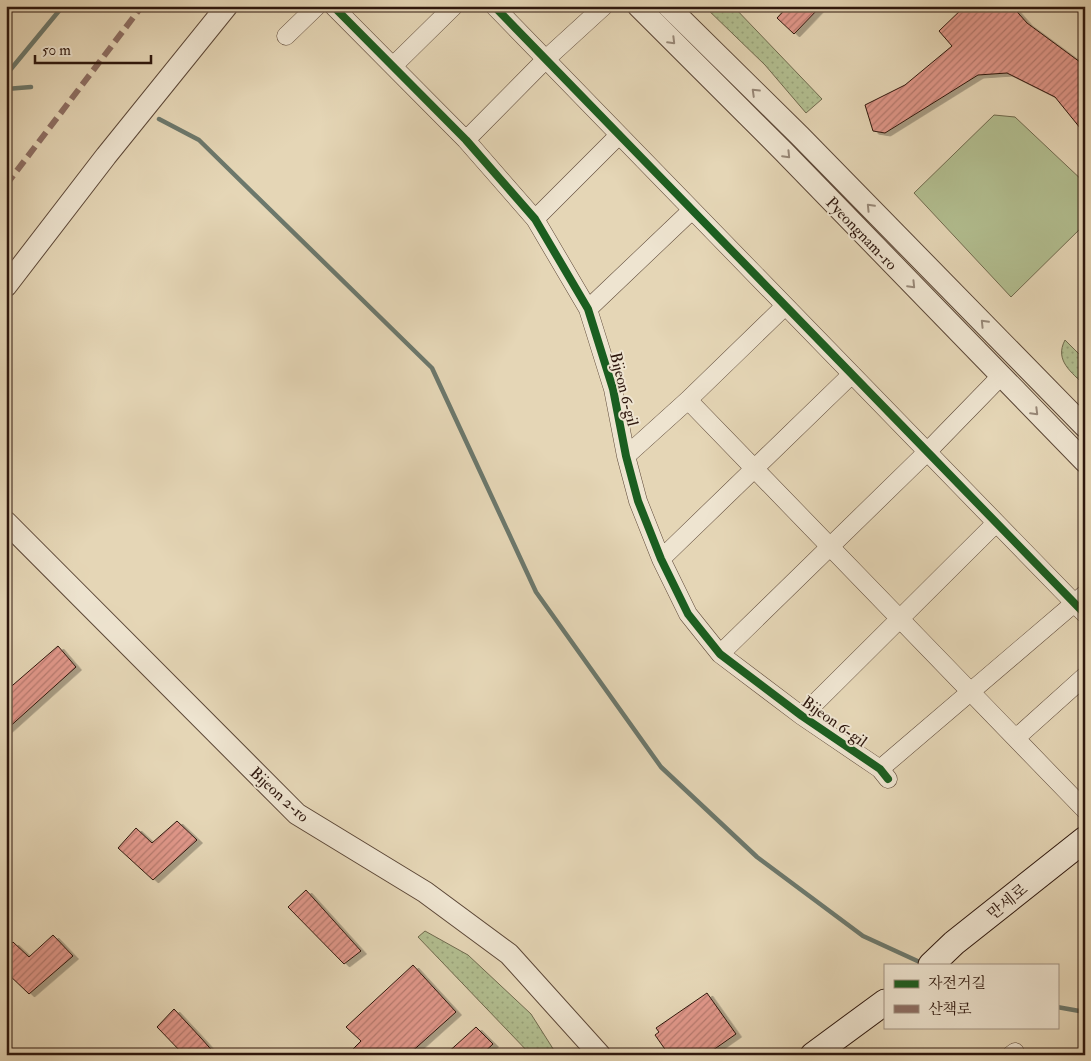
<svg xmlns="http://www.w3.org/2000/svg" width="1091" height="1061" font-family="'IM FELL Double Pica','Noto Serif KR',serif">
  <defs>
    <pattern id="grass-dots" width="8" height="8" patternUnits="userSpaceOnUse" patternTransform="scale(1.25)"><rect width="8" height="8" fill="#b2be90"/><path d="M2 2h.1M6 6h.1" fill="none" stroke="#99a37b" stroke-width="1.8" stroke-linecap="round"/></pattern>
    <pattern id="building-hatch" width="6" height="6" patternUnits="userSpaceOnUse" patternTransform="scale(1.25)"><rect width="6" height="6" fill="#e1988b"/><path d="M-1 1l2-2M0 6l6-6M5 7l2-2" fill="none" stroke="#b77b70"/></pattern>
    <filter id="shadow"><feDropShadow dx="5.5" dy="3" stdDeviation="0" flood-color="#0004"/></filter>
  </defs>
  <rect width="100%" height="100%" fill="#e5d6b6"/>
  <filter id="stains"><feTurbulence type="fractalNoise" baseFrequency=".004" numOctaves="4"/><feColorMatrix values="0 0 0 0 .2 0 0 0 0 .09 0 0 0 0 .02 0 0 0 .5 -.17"/></filter>
  <radialGradient id="worn" r=".72"><stop offset=".6" stop-color="#630" stop-opacity="0"/><stop offset="1" stop-color="#630" stop-opacity=".3"/></radialGradient>
  <path fill="url(#grass-dots)" stroke="#706a4e" d="M 704,6 L 733,6 L 822,99 L 806,113 L 765,65 Z
    M 1065,340 L 1085,360 L 1085,386 C 1072,372 1054,361 1065,340 Z
    M 425,931 L 468,955 L 531,1014 L 557,1055 L 531,1055 L 418,937 Z"/>
  <path fill="#b2be90" stroke="#706a4e" d="M 994,115 L 1015,117 L 1085,183 L 1085,224 L 1011,297 L 914,193 Z"/>
  <g fill="none" stroke-linecap="round" stroke-linejoin="round">
    <path stroke="#6c786c" stroke-width="4.5" d="M 6,75 L 63,6
      M 6,89 L 31,87
      M 159,119 L 199,140 L 432,368 L 536,592 L 661,767 L 757,857 L 863,936 L 924,964
      M 1057,1007 L 1085,1012"/>
  </g>
  <path fill="url(#building-hatch)" stroke="#2e170d" filter="url(#shadow)" d="M 788,6 L 821,6 L 794,34 L 777,18 Z
    M 965,6 L 1012,6 L 1027,23 L 1084,65 L 1079,70 L 1085,76 L 1085,134 L 1055,97 L 1007,73 L 978,75 L 885,133 L 873,131 L 865,105 L 905,85 L 952,46 L 939,31 Z
    M 58,646 L 76,667 L 6,730 L 6,691 Z
    M 177,821 L 197,840 L 153,880 L 118,848 L 136,828 L 152,843 Z
    M 306,890 L 361,951 L 344,964 L 288,907 Z
    M 53,935 L 73,956 L 29,994 L 6,972 L 6,948 L 13,942 L 29,957 Z
    M 413,965 L 456,1012 L 408,1055 L 347,1055 L 361,1041 L 346,1027 Z
    M 707,993 L 736,1034 L 706,1055 L 669,1055 L 655,1035 L 659,1032 L 656,1028 Z
    M 174,1009 L 201,1038 L 216,1055 L 184,1055 L 157,1027 Z
    M 476,1027 L 493,1044 L 481,1055 L 445,1055 Z"/>
  <g fill="none" stroke-linecap="round" stroke-linejoin="round">
    <defs>
      <path id="minor" d="M 333,6 L 466,140 L 535,219 L 588,309 L 613,389 L 626,456 L 638,501 L 661,559 L 688,614 L 720,654 L 802,716 L 880,769 L 888,779
        M 494,6 L 1085,614
        M 286,36 L 317,6
        M 393,66 L 454,6
        M 466,140 L 546,59 L 604,6
        M 535,219 L 619,135
        M 588,309 L 692,210
        M 688,400 L 1085,810
        M 626,456 L 688,400 L 785,306
        M 661,559 L 852,374
        M 720,654 L 927,452 L 1000,377
        M 802,716 L 996,523
        M 1016,738 L 1085,676
        M 880,769 L 1085,594
        M 1011,1055 L 1015,1052"/>
      <path id="tertiary" d="M 638,6 L 783,151 L 1085,462
        M 668,6 L 800,136 L 1085,427
        M 6,286 L 106,156 L 227,6
        M 6,522 L 297,814 L 425,892 L 509,954 L 600,1055"/>
      <path id="secondary" d="M 931,965 L 954,943 L 1085,839
        M 813,1055 L 885,1002"/>
    </defs>
    <use href="#minor" stroke="#5c4737" stroke-width="19"/>
    <use href="#tertiary" stroke="#5c4737" stroke-width="23"/>
    <use href="#secondary" stroke="#2e170d" stroke-width="27"/>
    <use href="#minor" stroke="#eee4d0" stroke-width="18"/>
    <use href="#tertiary" stroke="#eee4d0" stroke-width="21"/>
    <use href="#secondary" stroke="#eee4d0" stroke-width="25"/>
    <path stroke="#8d6e63" stroke-width="6" stroke-dasharray="12 6" stroke-linecap="butt" d="M 6,185 L 142,6"/>
    <defs>
      <path id="cycleway" d="M 333,6 L 466,140 L 535,219 L 588,309 L 613,389 L 626,456 L 638,501 L 661,559 L 688,614 L 720,654 L 802,716 L 880,769 L 888,779
        M 494,6 L 1085,614"/>
    </defs>
    <use href="#cycleway" stroke="#eee4d0" stroke-width="11"/>
    <use href="#cycleway" stroke="#1b5e20" stroke-width="8"/>
  </g>
  <defs><path id="oneway-chevron" d="M-2-3.5L2.5 0L-2 3.5" fill="none" stroke-width="1.6" stroke-linecap="round" stroke-linejoin="round" transform="scale(1.25)"/></defs>
  <g stroke="#988878">
    <use href="#oneway-chevron" transform="translate(672 41) rotate(45)"/>
    <use href="#oneway-chevron" transform="translate(755 92) rotate(-136)"/>
    <use href="#oneway-chevron" transform="translate(787 155) rotate(46)"/>
    <use href="#oneway-chevron" transform="translate(870 207) rotate(-134)"/>
    <use href="#oneway-chevron" transform="translate(912 285) rotate(46)"/>
    <use href="#oneway-chevron" transform="translate(984 323) rotate(-134)"/>
    <use href="#oneway-chevron" transform="translate(1035 412) rotate(45)"/>
  </g>
  <g text-anchor="middle" stroke-width="4" stroke-linejoin="round" paint-order="stroke">
    <g font-size="16" fill="#2e170d" stroke="#eee4d0">
      <text transform="translate(862 233) rotate(46)" y="6">Pyeongnam-ro</text>
      <text transform="translate(625 389) rotate(76)" y="6">Bijeon 6-gil</text>
      <text transform="translate(835 721) rotate(35)" y="6">Bijeon 6-gil</text>
      <text transform="translate(280 794) rotate(42)" y="6">Bijeon 2-ro</text>
      <text transform="translate(1007 901) rotate(-39)" y="6">만세로</text>
    </g>
  </g>
  <rect width="1091" height="1061" fill="none" stroke="#e5d6b6" stroke-width="25"/>
  <rect x="8" y="8" width="1076" height="1046" fill="none" stroke="#2e170d" stroke-width="2.5"/>
  <rect x="12" y="12" width="1066" height="1036" fill="none" stroke="#2e170d"/>
  <rect x="884" y="964" width="175" height="65" fill="#eee4d0" stroke="#a19282"/>
  <rect x="894" y="980" width="25" height="8" fill="#1b5e20" stroke="#a19282"/>
  <text x="928" y="988" font-size="15" fill="#2e170d">자전거길</text>
  <rect x="894" y="1005" width="25" height="8" fill="#8d6e63" stroke="#a19282"/>
  <text x="928" y="1014" font-size="15" fill="#2e170d">산책로</text>
  <path d="M35 55v8h116v-8" fill="none" stroke="#2e170d" stroke-width="2.5"/>
  <text x="42" y="55" font-size="15" fill="#2e170d" stroke="#eee4d0" stroke-width="4" paint-order="stroke">50 m</text>
  <rect width="100%" height="100%" filter="url(#stains)"/>
  <rect width="100%" height="100%" fill="url(#worn)"/>
</svg>
